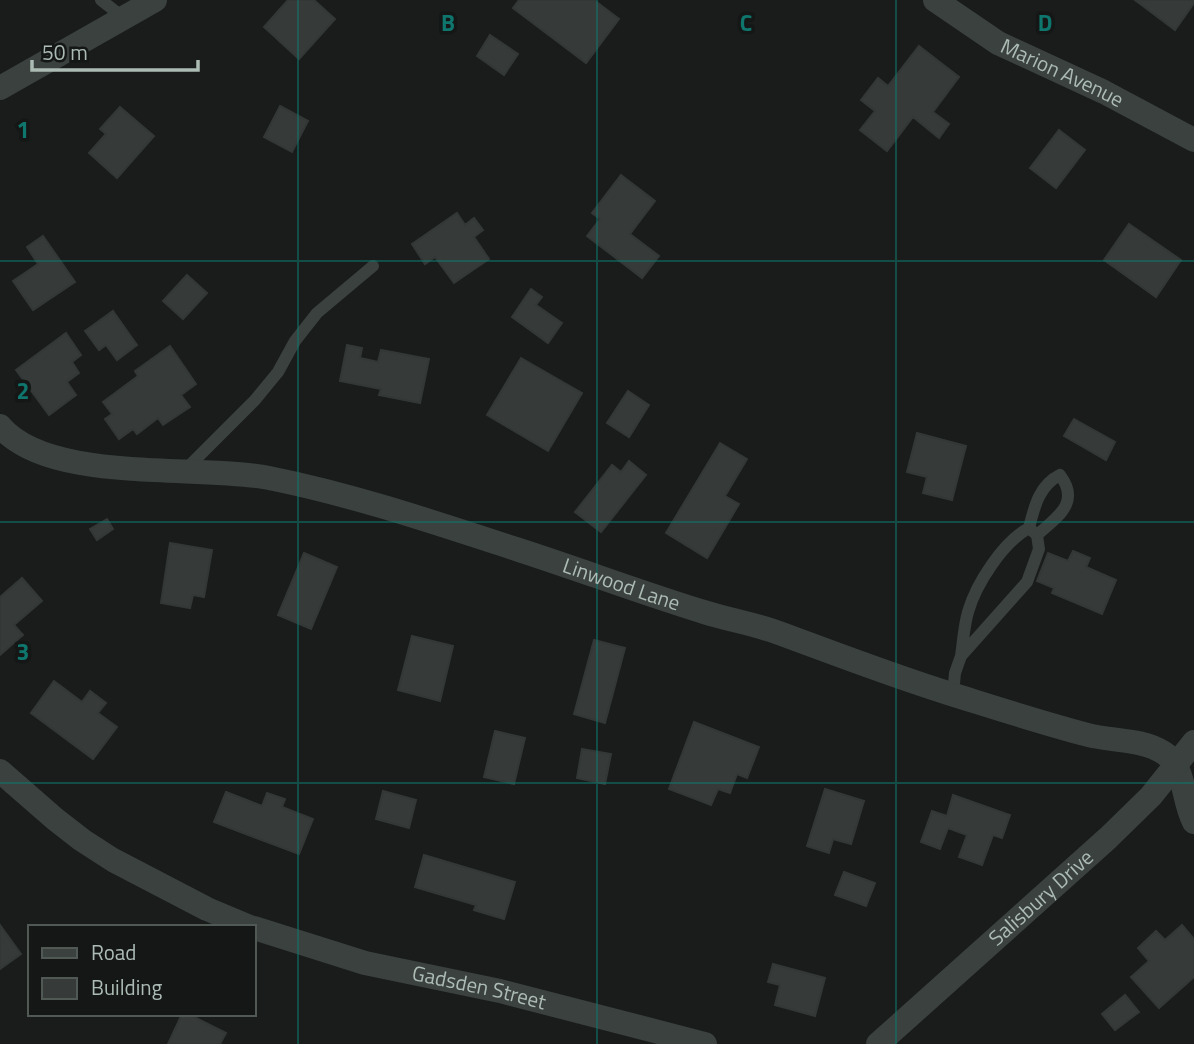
<svg xmlns="http://www.w3.org/2000/svg" width="1194" height="1044" font-family="'Titillium Web',sans-serif">
  <rect width="100%" height="100%" fill="#191c1b"/>
  <path fill="#363b3a" stroke="#333837" stroke-width="2" d="M 288,0 L 314,0 L 335,19 L 299,59 L 264,27 Z
    M 519,0 L 594,0 L 619,19 L 586,63 L 513,8 Z
    M 1135,0 L 1194,0 L 1194,3 L 1175,30 Z
    M 490,35 L 518,54 L 504,75 L 477,56 Z
    M 919,46 L 959,77 L 933,112 L 949,124 L 939,138 L 913,117 L 887,151 L 860,130 L 875,111 L 861,100 L 878,78 L 888,86 Z
    M 280,106 L 308,121 L 292,152 L 264,137 Z
    M 120,107 L 154,136 L 117,178 L 89,153 L 106,134 L 100,129 Z
    M 1059,130 L 1085,150 L 1056,188 L 1030,168 Z
    M 621,175 L 655,201 L 630,234 L 659,256 L 642,278 L 587,236 L 600,219 L 592,213 Z
    M 457,213 L 465,225 L 474,218 L 483,230 L 474,237 L 489,259 L 454,283 L 435,257 L 425,264 L 412,244 Z
    M 1129,224 L 1181,260 L 1156,297 L 1104,260 Z
    M 43,236 L 75,282 L 33,310 L 13,281 L 38,264 L 27,247 Z
    M 187,275 L 207,293 L 183,319 L 163,301 Z
    M 531,289 L 542,297 L 536,305 L 562,323 L 548,343 L 512,317 Z
    M 113,311 L 137,345 L 117,360 L 106,345 L 99,350 L 85,331 Z
    M 66,333 L 81,355 L 72,362 L 79,373 L 67,382 L 76,395 L 49,415 L 16,370 Z
    M 347,345 L 362,348 L 360,358 L 378,362 L 381,350 L 429,359 L 420,403 L 379,395 L 381,389 L 340,381 Z
    M 170,346 L 196,384 L 181,395 L 190,407 L 163,425 L 158,418 L 137,434 L 133,429 L 119,439 L 105,419 L 112,414 L 103,402 L 138,376 L 135,371 Z
    M 521,358 L 582,393 L 548,451 L 487,415 Z
    M 628,391 L 649,405 L 629,437 L 607,423 Z
    M 1074,419 L 1115,442 L 1106,460 L 1064,436 Z
    M 917,433 L 966,446 L 952,500 L 923,493 L 927,477 L 907,472 Z
    M 720,443 L 747,459 L 725,496 L 739,504 L 707,558 L 666,533 Z
    M 629,461 L 646,475 L 601,532 L 575,512 L 612,465 L 621,472 Z
    M 107,519 L 113,529 L 97,540 L 90,529 Z
    M 170,543 L 212,550 L 204,597 L 193,595 L 190,608 L 161,603 Z
    M 1073,551 L 1090,558 L 1086,567 L 1116,580 L 1102,614 L 1052,593 L 1054,588 L 1037,581 L 1048,553 L 1068,561 Z
    M 304,553 L 337,567 L 311,629 L 278,615 Z
    M 22,578 L 42,601 L 14,625 L 23,635 L 0,655 L 0,597 Z
    M 412,636 L 453,646 L 440,701 L 398,690 Z
    M 594,640 L 625,648 L 605,723 L 574,714 Z
    M 54,681 L 82,702 L 90,691 L 106,703 L 98,713 L 117,727 L 93,759 L 31,713 Z
    M 694,722 L 759,747 L 747,778 L 737,774 L 730,793 L 718,789 L 711,805 L 669,789 Z
    M 495,731 L 525,738 L 514,784 L 484,777 Z
    M 582,749 L 611,754 L 605,784 L 577,778 Z
    M 825,789 L 864,801 L 851,844 L 833,839 L 829,853 L 807,846 Z
    M 383,791 L 416,800 L 409,828 L 376,819 Z
    M 226,792 L 262,806 L 267,793 L 285,799 L 282,807 L 313,819 L 299,854 L 214,822 Z
    M 953,795 L 1010,815 L 1002,838 L 993,835 L 982,865 L 959,857 L 967,835 L 948,828 L 940,849 L 921,842 L 932,811 L 947,816 Z
    M 424,855 L 515,882 L 504,919 L 474,910 L 476,905 L 415,887 Z
    M 844,872 L 875,883 L 866,906 L 835,895 Z
    M 0,925 L 21,954 L 0,969 Z
    M 1182,925 L 1194,939 L 1194,977 L 1159,1008 L 1131,977 L 1149,961 L 1138,948 L 1156,931 L 1165,940 Z
    M 773,964 L 825,978 L 815,1016 L 775,1005 L 780,985 L 768,982 Z
    M 1125,995 L 1139,1012 L 1115,1030 L 1102,1014 Z
    M 182,1014 L 188,1014 L 226,1033 L 220,1044 L 168,1044 Z"/>
  <g fill="none" stroke-linecap="round" stroke-linejoin="round">
    <path stroke="#3a413f" stroke-width="12" d="M 101,0 L 124,18
      M 184,471 L 255,400 L 278,372 L 295,341 L 317,313 L 373,266
      M 1029,528 C 1034,508 1039,485 1060,475 C 1081,503 1057,517 1037,535
      M 953,694 L 955,673 L 961,656 L 1027,582 L 1039,549 L 1037,535 L 1029,528 C 1003,542 976,584 968,612 C 964,626 963,642 961,656"/>
    <g stroke="#3a413f" stroke-width="24">
      <path id="s1" d="M 935,0 L 998,43 L 1104,92 L 1194,140"/>
      <path d="M 0,88 L 155,0"/>
      <path id="s2" d="M 0,426 C 49,484 197,464 269,478 C 354,495 436,523 519,550 C 581,570 642,593 704,612 C 729,620 755,624 779,633 C 836,654 893,676 951,694 C 996,708 1042,723 1088,735 C 1112,741 1143,739 1164,753 C 1186,767 1182,800 1194,822"/>
      <path d="M 0,771 L 55,819 L 82,840 L 113,860 L 207,909 L 250,927"/>
      <path id="s3" d="M 254,928 L 365,963 L 500,991 L 705,1044"/>
      <path id="s4" d="M 878,1044 L 1108,838 L 1151,796 L 1194,742"/>
    </g>
  </g>
  <path fill="none" stroke="#0f766e" stroke-width="2" stroke-opacity="0.55" d="M 298,0 L 298,1044M 597,0 L 597,1044M 896,0 L 896,1044M 0,261 L 1194,261M 0,522 L 1194,522M 0,783 L 1194,783"/>
  <g text-anchor="middle" stroke-width="7" stroke-linejoin="round" paint-order="stroke">
    <g font-size="21" fill="#acbbb4" stroke="#141716">
      <text dy="7" stroke="none"><textPath href="#s1" startOffset="147">Marion Avenue</textPath></text>
      <text dy="7" stroke="none"><textPath href="#s2" startOffset="648">Linwood Lane</textPath></text>
      <text dy="7" stroke="none"><textPath href="#s4" startOffset="219">Salisbury Drive</textPath></text>
      <text dy="7" stroke="none"><textPath href="#s3" startOffset="233">Gadsden Street</textPath></text>
    </g>
  </g>
  <g font-size="23" text-anchor="middle" font-weight="bold" fill="#0f766e" stroke="#141716" stroke-width="7" stroke-linejoin="round" paint-order="stroke">
    <text x="448" y="31">B</text>
    <text x="746" y="31">C</text>
    <text x="1045" y="31">D</text>
    <text x="23" y="138">1</text>
    <text x="23" y="399">2</text>
    <text x="23" y="660">3</text>
  </g>
  <rect x="28" y="925" width="228" height="91" fill="#141716" stroke="#515955" stroke-width="2"/>
  <rect x="42" y="948" width="35" height="10" fill="#3a413f" stroke="#515955" stroke-width="2"/>
  <text x="91" y="960" font-size="21" fill="#acbbb4">Road</text>
  <rect x="42" y="978" width="35" height="21" fill="#363b3a" stroke="#515955" stroke-width="2"/>
  <text x="91" y="995" font-size="21" fill="#acbbb4">Building</text>
  <path d="M32 60v10h166v-10" fill="none" stroke="#acbbb4" stroke-width="3.5"/>
  <text x="42" y="60" font-size="21" fill="#acbbb4" stroke="#141716" stroke-width="5" paint-order="stroke">50 m</text>
</svg>
